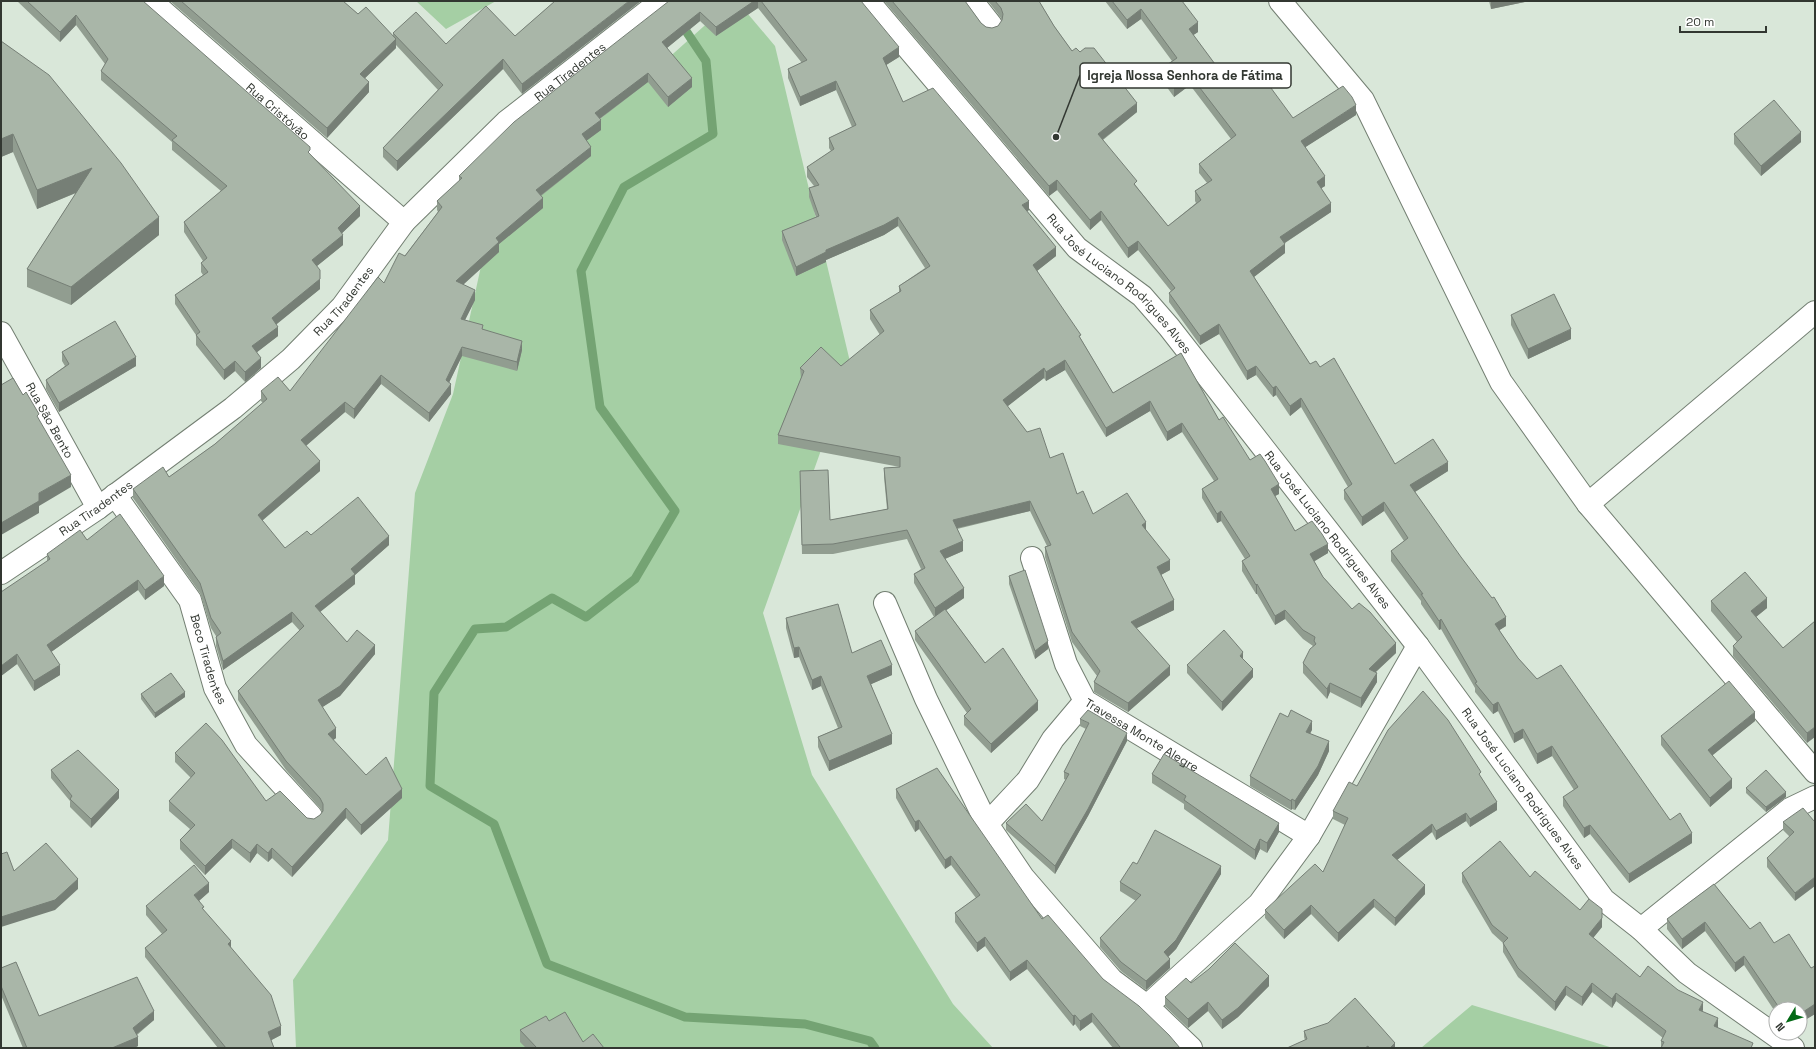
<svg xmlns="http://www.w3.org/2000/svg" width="1816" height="1049" font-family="'Space Grotesk',sans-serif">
  <rect width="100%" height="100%" fill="#d9e7d9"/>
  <path fill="#a5cfa4" d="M 416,1 L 496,1 L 446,29 Z
    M 732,1 L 737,1 L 775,46 L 851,366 L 763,613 L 812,775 L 953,1004 L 993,1048 L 296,1048 L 293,980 L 388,840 L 415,493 L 453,394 L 492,216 Z
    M 1472,1005 L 1613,1048 L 1421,1048 Z"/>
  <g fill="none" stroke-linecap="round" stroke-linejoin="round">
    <path stroke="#74a373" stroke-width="9" d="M 680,22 L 706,61 L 713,134 L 624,187 L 581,271 L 600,407 L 675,511 L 635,579 L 586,617 L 552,598 L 506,627 L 475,629 L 434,693 L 430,786 L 494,824 L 547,964 L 685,1017 L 805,1024 L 870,1041 L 875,1048"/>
    <defs>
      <g id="minor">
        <path id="s1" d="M 151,1 L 404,222"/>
        <path id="s2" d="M 868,1 L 1077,248 L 1142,296 L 1169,327 L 1418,646 L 1604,900 L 1641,929 L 1687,973 L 1793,1048"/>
        <path d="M 972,1 L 991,25"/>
        <path d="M 1280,1 L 1363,100 L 1501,382 L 1588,504 L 1815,772"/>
        <path id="s3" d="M 1,333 L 98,508"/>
        <path id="s4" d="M 115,495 L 190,600 L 215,688 L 246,745 L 311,816"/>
        <path d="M 1588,504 L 1815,312"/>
        <path id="s5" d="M 1032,558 L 1066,664 L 1085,701 L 1309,836"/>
        <path id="s6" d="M 1,573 L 98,508 L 233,408 L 291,359 L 342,307 L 404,222 L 506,122 L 661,1"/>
        <path d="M 885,603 L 926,699 L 987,824 L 1023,877 L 1112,980 L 1147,1006 L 1191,1048"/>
        <path d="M 987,824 L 1028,780 L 1053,739 L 1085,701"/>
        <path d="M 1641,929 L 1790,809 L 1815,797"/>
        <path d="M 1147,1006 L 1259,904 L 1309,836 L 1418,646"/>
      </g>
    </defs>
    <use href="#minor" stroke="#737f72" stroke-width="24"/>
    <use href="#minor" stroke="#fff" stroke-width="22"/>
  </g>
  <path fill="#919d90" d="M 17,1 L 143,1 L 310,155 L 360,216 L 342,233 L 343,245 L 317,266 L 320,289 L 276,324 L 278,336 L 257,352 L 261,368 L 245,382 L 235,371 L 224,380 L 196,345 L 196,335 L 175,304 L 175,295 L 203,275 L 201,272 L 201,263 L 203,261 L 184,232 L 184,222 L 221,191 L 172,150 L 172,142 L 101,80 L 101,71 L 105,64 L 76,25 L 60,42 Z
    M 170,1 L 343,1 L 358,14 L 393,36 L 393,33 L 446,44 L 515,36 L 555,1 L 522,94 L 503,69 L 397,171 L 383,157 L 383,148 L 438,90 L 396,45 L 396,48 L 365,78 L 369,92 L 327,138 Z
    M 669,1 L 861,1 L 899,57 L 886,65 L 903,102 L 1029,210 L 1027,211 L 1056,256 L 1037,271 L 1081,339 L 1113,393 L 1181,353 L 1219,420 L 1250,460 L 1279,494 L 1275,496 L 1295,531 L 1328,553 L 1314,561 L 1323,577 L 1352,609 L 1396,653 L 1376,672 L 1377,682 L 1361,708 L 1330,692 L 1327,699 L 1303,673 L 1303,663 L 1313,646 L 1303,639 L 1285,619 L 1275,625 L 1257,594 L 1256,594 L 1242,571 L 1242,561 L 1245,559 L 1221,521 L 1217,523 L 1202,498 L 1202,489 L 1214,481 L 1182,432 L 1167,441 L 1150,411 L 1106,437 L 1065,370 L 1046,381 L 1044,378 L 1007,406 L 1027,432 L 1050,458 L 1077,494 L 1093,514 L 1146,530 L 1170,570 L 1161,575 L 1174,610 L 1136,628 L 1170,675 L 1128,712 L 1094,692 L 1094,682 L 1097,676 L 1072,642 L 1045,557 L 1045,547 L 1047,546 L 1030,511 L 957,529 L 963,551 L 945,559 L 964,598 L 946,610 L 985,663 L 1038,710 L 991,753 L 964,725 L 964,716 L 967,713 L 915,640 L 915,631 L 934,617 L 914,583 L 914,574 L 921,569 L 907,539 L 833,554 L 802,554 L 800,471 L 830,520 L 887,509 L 884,477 L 884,468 L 900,467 L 778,444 L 778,435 L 801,378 L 800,368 L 841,366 L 880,335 L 870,319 L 870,310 L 899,293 L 899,286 L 925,268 L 898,226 L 884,235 L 826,260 L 826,262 L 796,276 L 782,240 L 782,231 L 816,217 L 809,197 L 809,188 L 814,186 L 807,177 L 807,167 L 831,151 L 829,148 L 829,138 L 852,127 L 836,90 L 800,106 L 788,78 L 788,69 L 802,63 L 758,8 L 716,36 L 700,21 L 667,48 L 692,87 L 668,107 L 648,82 L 600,119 L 601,130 L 586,141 L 591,156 L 541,196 L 543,208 L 499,244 L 499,252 L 463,285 L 475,300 L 465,320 L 522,350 L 517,371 L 462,356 L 449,382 L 451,394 L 429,422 L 381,384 L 354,419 L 345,412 L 306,446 L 320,471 L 262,521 L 285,548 L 311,535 L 389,545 L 355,575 L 355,584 L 320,612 L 347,642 L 375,654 L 340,696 L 322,707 L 336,738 L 333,740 L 366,775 L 402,798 L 361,835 L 346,818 L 292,877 L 272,858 L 268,862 L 257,853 L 250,863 L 232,848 L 205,875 L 180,849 L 180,840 L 190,829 L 169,811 L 169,801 L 191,778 L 175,762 L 175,753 L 266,801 L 307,818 L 314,819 L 320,815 L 322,812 L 320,808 L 286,770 L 238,700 L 238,691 L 300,631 L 292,622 L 223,670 L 216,646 L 216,636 L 211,628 L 200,593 L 133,498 L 133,489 L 169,477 L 215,444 L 263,403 L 261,401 L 261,391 L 290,391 L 384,283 L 438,212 L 437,210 L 437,201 L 459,181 L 459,176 Z
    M 884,1 L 965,1 L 981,23 L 986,27 L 992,28 L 998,26 L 1002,21 L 1001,18 L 988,1 L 1039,1 L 1054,26 L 1072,51 L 1080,52 L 1137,112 L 1103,140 L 1137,187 L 1168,226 L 1196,203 L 1195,201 L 1195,191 L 1207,183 L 1199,173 L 1199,164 L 1231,139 L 1190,85 L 1174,97 L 1161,79 L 1161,69 L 1172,61 L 1141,19 L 1127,29 L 1105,1 L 1182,1 L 1198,32 L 1193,35 L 1232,87 L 1293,118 L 1356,115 L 1305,147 L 1325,186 L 1321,188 L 1331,212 L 1285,243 L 1285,253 L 1254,277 L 1310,364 L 1395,464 L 1448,471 L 1415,492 L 1506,626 L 1499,630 L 1518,658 L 1537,679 L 1692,843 L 1629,883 L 1590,834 L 1584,838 L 1563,806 L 1563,797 L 1574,790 L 1552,756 L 1537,764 L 1523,738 L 1514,743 L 1498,711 L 1493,714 L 1475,692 L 1475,688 L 1441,629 L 1439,630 L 1421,604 L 1421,601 L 1391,561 L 1391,551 L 1404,541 L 1384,511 L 1362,526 L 1344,499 L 1344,490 L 1348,487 L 1301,407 L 1290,416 L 1276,395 L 1273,397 L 1256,375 L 1247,380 L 1219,334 L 1200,345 L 1169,302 L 1169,293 L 1171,291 L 1138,250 L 1128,258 L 1101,220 L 1090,230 L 1057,190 L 1049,196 Z
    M 1489,1 L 1530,1 L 1491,9 Z
    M 1,41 L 159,235 L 71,305 L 27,287 L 27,269 L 76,193 L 37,209 L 13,152 L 1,157 Z
    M 1734,134 L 1801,142 L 1761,176 L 1734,144 Z
    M 1511,315 L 1571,339 L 1528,359 L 1511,325 Z
    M 62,352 L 136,366 L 59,412 L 46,389 L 46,380 L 65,366 L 62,361 Z
    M 87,540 L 164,586 L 145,600 L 138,590 L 51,652 L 60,675 L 34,691 L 17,664 L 1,676 L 1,592 L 47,562 L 47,554 Z
    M 1009,576 L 1048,649 L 1035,659 L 1009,584 Z
    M 1711,601 L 1767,608 L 1756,617 L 1783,648 L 1815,621 L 1807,743 L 1733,656 L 1733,646 L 1737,642 L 1711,611 Z
    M 786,618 L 852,653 L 892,675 L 871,684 L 892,744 L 829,771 L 818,747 L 818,737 L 838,728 L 821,686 L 812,690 L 799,657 L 794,658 L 786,628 Z
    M 1187,665 L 1253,677 L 1222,711 L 1187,673 Z
    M 141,694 L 185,697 L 155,718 L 141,699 Z
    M 1080,719 L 1127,741 L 1088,816 L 1055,874 L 1006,830 L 1006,823 L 1042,821 L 1066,780 L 1064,779 L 1064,772 L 1086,729 L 1080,726 Z
    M 1755,721 L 1712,755 L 1732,788 L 1710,807 L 1661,745 L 1661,736 Z
    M 1312,730 L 1310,733 L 1329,751 L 1318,775 L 1295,810 L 1292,809 L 1291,810 L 1250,786 L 1250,776 Z
    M 51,770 L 119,798 L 91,828 L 70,807 L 70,801 L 51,778 Z
    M 1152,774 L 1279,832 L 1267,853 L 1260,849 L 1255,860 L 1184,809 L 1184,804 L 1152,783 Z
    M 1481,777 L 1497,810 L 1470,827 L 1466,821 L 1436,840 L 1432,832 L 1397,860 L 1425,894 L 1395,926 L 1374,907 L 1338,942 L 1311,914 L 1284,939 L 1265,918 L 1265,910 L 1323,872 L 1345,825 L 1333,819 L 1333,811 L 1357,786 Z
    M 1746,788 L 1786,797 L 1766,812 L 1746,793 Z
    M 896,789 L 1042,919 L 1103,979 L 1180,1048 L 1113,1048 L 1092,1022 L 1080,1031 L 1075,1024 L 1073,1026 L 1027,969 L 1010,981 L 985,946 L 977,952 L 955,922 L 955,913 L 976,898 L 951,865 L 945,869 L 919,829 L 915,832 L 896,798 Z
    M 1814,821 L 1795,901 L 1767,867 L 1767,858 L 1790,837 L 1783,830 L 1783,822 Z
    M 1137,864 L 1221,874 L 1176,949 L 1168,957 L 1170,968 L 1146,990 L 1121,971 L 1100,947 L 1100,938 L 1136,901 L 1120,891 L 1120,882 Z
    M 1462,873 L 1530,877 L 1580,910 L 1602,927 L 1593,938 L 1640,977 L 1703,1010 L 1702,1011 L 1718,1027 L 1717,1028 L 1753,1048 L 1661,1048 L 1661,1041 L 1663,1038 L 1616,1001 L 1612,1008 L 1592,992 L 1582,1006 L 1566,995 L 1555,1011 L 1518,977 L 1503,952 L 1503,943 L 1492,933 L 1462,882 Z
    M 1714,884 L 1750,929 L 1774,943 L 1811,968 L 1815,966 L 1815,1014 L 1800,1023 L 1800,1009 L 1776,1009 L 1776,1013 L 1744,965 L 1735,972 L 1705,931 L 1682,949 L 1667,929 L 1667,919 Z
    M 209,892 L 199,901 L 204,911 L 231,948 L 281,1035 L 271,1040 L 274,1048 L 218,1048 L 145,957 L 145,948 L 162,934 L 146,915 L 146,906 Z
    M 1,968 L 39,1016 L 154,1020 L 137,1035 L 138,1046 L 134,1048 L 23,1048 L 1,995 Z
    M 1191,983 L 1269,986 L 1238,1017 L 1222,1029 L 1208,1011 L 1188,1028 L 1165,1006 L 1165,997 Z
    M 549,1021 L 583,1042 L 604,1048 L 526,1048 L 520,1042 L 520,1030 Z
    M 1304,1031 L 1395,1048 L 1287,1048 L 1305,1040 L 1304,1037 Z"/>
  <path fill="#767f76" d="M 629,1 L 641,1 L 522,94 L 522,84 Z
    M 754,1 L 758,1 L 758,8 L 716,36 L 716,27 Z
    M 1491,1 L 1530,1 L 1491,9 Z
    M 1141,9 L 1141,19 L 1127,29 L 1127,20 Z
    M 700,12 L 700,21 L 662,52 L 662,42 Z
    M 76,15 L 76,25 L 60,42 L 60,32 Z
    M 1198,22 L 1198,32 L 1189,38 L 1189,29 Z
    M 396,39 L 396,48 L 360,83 L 360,74 Z
    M 899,47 L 899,57 L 883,67 L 883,58 Z
    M 503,59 L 503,69 L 397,171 L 397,161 Z
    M 648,73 L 648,82 L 595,122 L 595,113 Z
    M 1190,75 L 1190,85 L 1174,97 L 1174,87 Z
    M 692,78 L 692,87 L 668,107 L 668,97 Z
    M 836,81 L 836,90 L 800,106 L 800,97 Z
    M 369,82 L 369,92 L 327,138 L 327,128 Z
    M 1137,103 L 1137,112 L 1098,143 L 1098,134 Z
    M 1356,105 L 1356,115 L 1301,150 L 1301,141 Z
    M 601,120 L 601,130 L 582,144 L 582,134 Z
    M 1801,132 L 1801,142 L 1761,176 L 1761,166 Z
    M 13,134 L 13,152 L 1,157 L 1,139 Z
    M 591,147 L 591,156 L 536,199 L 536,190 Z
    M 92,168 L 92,186 L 37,209 L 37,190 Z
    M 1325,176 L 1325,186 L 1317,191 L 1317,182 Z
    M 1057,180 L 1057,190 L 1049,196 L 1049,186 Z
    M 543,198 L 543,208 L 499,244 L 499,252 L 456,291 L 456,281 L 496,238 Z
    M 1029,201 L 1029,210 L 1022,215 L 1022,205 Z
    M 1331,203 L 1331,212 L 1280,246 L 1280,237 Z
    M 360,206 L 360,216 L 338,237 L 338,228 Z
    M 1101,211 L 1101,220 L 1090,230 L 1090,220 Z
    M 159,217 L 159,235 L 71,305 L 71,287 Z
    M 898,217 L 898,226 L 884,235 L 826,260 L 826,262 L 796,276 L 796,267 L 826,250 Z
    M 343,235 L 343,245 L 312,270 L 312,260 Z
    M 1138,241 L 1138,250 L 1128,258 L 1128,248 Z
    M 1285,244 L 1285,253 L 1250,280 L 1250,271 Z
    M 1056,247 L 1056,256 L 1033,274 L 1033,265 Z
    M 320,279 L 320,289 L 272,328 L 272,318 Z
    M 475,290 L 475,300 L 461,328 L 461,319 Z
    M 1219,324 L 1219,334 L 1200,345 L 1200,336 Z
    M 278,327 L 278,336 L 252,356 L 252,346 Z
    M 1571,329 L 1571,339 L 1528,359 L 1528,349 Z
    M 522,341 L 522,350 L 517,371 L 517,362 Z
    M 462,347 L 462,356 L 446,389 L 446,380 Z
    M 136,357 L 136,366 L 59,412 L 59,403 Z
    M 261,358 L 261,368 L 245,382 L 245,372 Z
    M 1065,360 L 1065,370 L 1046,381 L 1046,372 Z
    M 235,361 L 235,371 L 224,380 L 224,370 Z
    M 1256,366 L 1256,375 L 1247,380 L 1247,371 Z
    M 1044,368 L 1044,378 L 1003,410 L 1003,400 Z
    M 381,375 L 381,384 L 354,419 L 354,409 Z
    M 451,384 L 451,394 L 429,422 L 429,413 Z
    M 1276,386 L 1276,395 L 1273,397 L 1273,388 Z
    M 1301,398 L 1301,407 L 1290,416 L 1290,406 Z
    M 1150,401 L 1150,411 L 1106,437 L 1106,428 Z
    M 345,402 L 345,412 L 301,450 L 301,440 Z
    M 1182,423 L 1182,432 L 1167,441 L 1167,432 Z
    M 320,461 L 320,471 L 258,524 L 258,515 Z
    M 1448,462 L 1448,471 L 1410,495 L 1410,485 Z
    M 71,475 L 71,487 L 39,506 L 39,513 L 1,535 L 1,523 L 39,493 Z
    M 1279,484 L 1279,494 L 1271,498 L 1271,489 Z
    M 1030,501 L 1030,511 L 953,529 L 953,520 Z
    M 1384,502 L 1384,511 L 1362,526 L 1362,517 Z
    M 1221,511 L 1221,521 L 1217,523 L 1217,514 Z
    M 1146,522 L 1146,532 L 1142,525 Z
    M 389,536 L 389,545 L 355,575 L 355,584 L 315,616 L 315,606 L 351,569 Z
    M 963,541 L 963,551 L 940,561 L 940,551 Z
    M 1328,544 L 1328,553 L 1310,564 L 1310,554 Z
    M 1170,560 L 1170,570 L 1157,577 L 1157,567 Z
    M 164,576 L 164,586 L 145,600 L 145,590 Z
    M 138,580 L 138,590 L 47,655 L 47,645 Z
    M 1257,584 L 1257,594 L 1256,594 L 1256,585 Z
    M 964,588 L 964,598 L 935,618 L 935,608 Z
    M 1767,598 L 1767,608 L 1751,621 L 1751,611 Z
    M 1174,600 L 1174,610 L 1131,631 L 1131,622 Z
    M 1285,610 L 1285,619 L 1275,625 L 1275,616 Z
    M 292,612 L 292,622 L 223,670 L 223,661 Z
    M 1506,617 L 1506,626 L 1495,633 L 1495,624 Z
    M 1441,619 L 1441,629 L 1439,630 L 1439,621 Z
    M 1048,641 L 1048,649 L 1035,659 L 1035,651 Z
    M 1396,643 L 1396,653 L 1369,678 L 1369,669 Z
    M 375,645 L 375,654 L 340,696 L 318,710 L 318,700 Z
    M 799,647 L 799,657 L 794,658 L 794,648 Z
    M 1243,652 L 1243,661 L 1240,656 Z
    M 17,654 L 17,664 L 1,676 L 1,666 Z
    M 60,665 L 60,675 L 34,691 L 34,681 Z
    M 892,665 L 892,675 L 867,686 L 867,676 Z
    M 1170,666 L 1170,675 L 1128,712 L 1128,703 Z
    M 1253,669 L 1253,677 L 1222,711 L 1222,702 Z
    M 1377,673 L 1377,682 L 1361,708 L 1361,698 Z
    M 821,676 L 821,686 L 812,690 L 812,680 Z
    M 1330,683 L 1330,692 L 1327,699 L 1327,689 Z
    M 185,692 L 185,697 L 155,718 L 155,713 Z
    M 1038,701 L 1038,710 L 991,753 L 991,744 Z
    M 1498,702 L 1498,711 L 1493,714 L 1493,705 Z
    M 1755,712 L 1755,721 L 1708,759 L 1708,750 Z
    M 1312,721 L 1312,730 L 1306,741 L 1306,732 Z
    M 1815,727 L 1815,737 L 1807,743 L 1807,733 Z
    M 336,728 L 336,738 L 328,744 L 328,734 Z
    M 1523,729 L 1523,738 L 1514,743 L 1514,734 Z
    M 1127,733 L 1127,741 L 1088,816 L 1055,874 L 1055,866 Z
    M 892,734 L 892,744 L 829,771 L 829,761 Z
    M 1329,741 L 1329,751 L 1318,775 L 1295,810 L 1295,801 Z
    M 1552,746 L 1552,756 L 1537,764 L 1537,754 Z
    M 1732,779 L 1732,788 L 1710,807 L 1710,798 Z
    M 402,789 L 402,798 L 361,835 L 361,825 Z
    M 119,790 L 119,798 L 91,828 L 91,819 Z
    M 1786,792 L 1786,797 L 1766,812 L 1766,807 Z
    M 1292,799 L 1292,809 L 1291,810 L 1291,801 Z
    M 1497,802 L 1497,810 L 1470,827 L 1470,819 Z
    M 346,808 L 346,818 L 292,877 L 292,867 Z
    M 1466,813 L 1466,821 L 1436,840 L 1436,831 Z
    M 919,820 L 919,829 L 915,832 L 915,822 Z
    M 1279,823 L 1279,832 L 1267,853 L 1267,843 Z
    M 1432,824 L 1432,832 L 1392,864 L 1392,855 Z
    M 1590,825 L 1590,834 L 1584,838 L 1584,828 Z
    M 1692,833 L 1692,843 L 1629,883 L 1629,874 Z
    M 232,839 L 232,848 L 205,875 L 205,866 Z
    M 1260,839 L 1260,849 L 1255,860 L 1255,850 Z
    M 257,844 L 257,853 L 250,863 L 250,853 Z
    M 272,848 L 272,858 L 268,862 L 268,853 Z
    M 951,856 L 951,865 L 945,869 L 945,860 Z
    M 1221,866 L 1221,874 L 1176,949 L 1164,961 L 1164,952 Z
    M 1815,877 L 1815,886 L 1795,901 L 1795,893 Z
    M 78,879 L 78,889 L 55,910 L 1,927 L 1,917 Z
    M 209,883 L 209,892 L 194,905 L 194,895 Z
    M 1425,885 L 1425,894 L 1395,926 L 1395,918 Z
    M 1374,899 L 1374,907 L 1338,942 L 1338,933 Z
    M 1311,905 L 1311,914 L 1284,939 L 1284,930 Z
    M 1602,918 L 1602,927 L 1589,943 L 1589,934 Z
    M 1705,922 L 1705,931 L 1682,949 L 1682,939 Z
    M 985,937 L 985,946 L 977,952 L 977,943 Z
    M 231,941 L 231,950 L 228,944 Z
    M 1744,956 L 1744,965 L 1735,972 L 1735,963 Z
    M 1170,959 L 1170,968 L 1146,990 L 1146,981 Z
    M 1027,960 L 1027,969 L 1010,981 L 1010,972 Z
    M 1269,976 L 1269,986 L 1238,1017 L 1222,1029 L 1222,1020 Z
    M 1592,983 L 1592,992 L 1582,1006 L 1582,997 Z
    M 1566,986 L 1566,995 L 1555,1011 L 1555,1002 Z
    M 1616,993 L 1616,1001 L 1612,1008 L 1612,999 Z
    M 1208,1002 L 1208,1011 L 1188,1028 L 1188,1019 Z
    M 1703,1002 L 1703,1010 L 1699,1018 L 1699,1010 Z
    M 1815,1004 L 1815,1014 L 1800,1023 L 1800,1014 Z
    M 154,1011 L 154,1020 L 133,1037 L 133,1028 Z
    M 1092,1013 L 1092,1022 L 1080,1031 L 1080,1021 Z
    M 1075,1015 L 1075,1024 L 1073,1026 L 1073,1016 Z
    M 1718,1018 L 1718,1027 L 1714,1035 L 1714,1026 Z
    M 281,1026 L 281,1035 L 268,1042 L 268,1032 Z
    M 138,1037 L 138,1046 L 134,1048 L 112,1048 Z
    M 1395,1043 L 1395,1048 L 1390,1048 Z"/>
  <path fill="#a9b6a8" stroke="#767f76" d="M 27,1 L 143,1 L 310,147 L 310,150 L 308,152 L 360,206 L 338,228 L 343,235 L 312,260 L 320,270 L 320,279 L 272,318 L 278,327 L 252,346 L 261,358 L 245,372 L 235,361 L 224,370 L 196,335 L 200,332 L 175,295 L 208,272 L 201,263 L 207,258 L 184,222 L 227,186 L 172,140 L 177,136 L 101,71 L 108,59 L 76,15 L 60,32 Z
    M 181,1 L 343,1 L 358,14 L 366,7 L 396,39 L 360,74 L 369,82 L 327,128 Z
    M 555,1 L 629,1 L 522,84 L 503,59 L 397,161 L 383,148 L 443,85 L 393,33 L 416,12 L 446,44 L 486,6 L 515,36 Z
    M 669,1 L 754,1 L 716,27 L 700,12 L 662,42 L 692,78 L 668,97 L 648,73 L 595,113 L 601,120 L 582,134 L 591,147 L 536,190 L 543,198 L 496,238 L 499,242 L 456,281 L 475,290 L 461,319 L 483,325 L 482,329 L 522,341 L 517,362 L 462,347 L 446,380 L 451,384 L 429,413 L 381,375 L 354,409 L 345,402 L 301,440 L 320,461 L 258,515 L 285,548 L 307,531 L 311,535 L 358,497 L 389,536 L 351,569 L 355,574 L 315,606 L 347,642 L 357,630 L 375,645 L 340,686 L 318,700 L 336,728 L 328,734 L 366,775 L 386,757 L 402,789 L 361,825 L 346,808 L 292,867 L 272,848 L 268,853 L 257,844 L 250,853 L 232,839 L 205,866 L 180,840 L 195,825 L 169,801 L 195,773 L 175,753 L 206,723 L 222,740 L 266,801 L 280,791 L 307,818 L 314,819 L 320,815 L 323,811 L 323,804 L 320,798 L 286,761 L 238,691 L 304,626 L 292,612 L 223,661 L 216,637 L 221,633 L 211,618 L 200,583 L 133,489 L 163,467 L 169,477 L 215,444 L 267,399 L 261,391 L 278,377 L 290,391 L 378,277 L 384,283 L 399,253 L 405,256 L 442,207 L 437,201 L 462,178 L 459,176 L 514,122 Z
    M 761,1 L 861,1 L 899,47 L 883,58 L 903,102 L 933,88 L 1029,201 L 1022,205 L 1056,247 L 1033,265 L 1081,335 L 1079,336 L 1113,393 L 1181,353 L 1219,420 L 1223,417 L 1250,460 L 1260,454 L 1265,461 L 1279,484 L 1271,489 L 1295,531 L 1312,521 L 1322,534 L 1328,544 L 1310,554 L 1323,577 L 1352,609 L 1359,603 L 1370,612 L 1396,643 L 1369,669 L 1377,673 L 1361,698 L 1330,683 L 1327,689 L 1303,663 L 1310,649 L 1316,644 L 1314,641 L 1315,637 L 1303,630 L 1285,610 L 1275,616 L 1257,584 L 1256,585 L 1242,561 L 1250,556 L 1221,511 L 1217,514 L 1202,489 L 1218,479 L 1182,423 L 1167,432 L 1150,401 L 1106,428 L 1065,360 L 1046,372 L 1044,368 L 1003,400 L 1027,432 L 1040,428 L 1050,458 L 1063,453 L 1077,494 L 1083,491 L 1093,514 L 1127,493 L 1146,522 L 1142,525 L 1170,560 L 1157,567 L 1174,600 L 1131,622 L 1170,666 L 1128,703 L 1094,682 L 1100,671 L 1072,632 L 1045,547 L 1051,545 L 1030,501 L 953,520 L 963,541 L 940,551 L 964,588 L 935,608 L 914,574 L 925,568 L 907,530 L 833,544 L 802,545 L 800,471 L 828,470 L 830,520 L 888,509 L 884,468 L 900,467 L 900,457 L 778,435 L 804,371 L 800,368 L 821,347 L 841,366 L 884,331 L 870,310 L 901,291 L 899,286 L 930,266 L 898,217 L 884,225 L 826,250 L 826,252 L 796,267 L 782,231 L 819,216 L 809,188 L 819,185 L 807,167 L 834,149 L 829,138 L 856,125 L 836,81 L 800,97 L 788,69 L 807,60 Z
    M 892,1 L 965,1 L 981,23 L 986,27 L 992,28 L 998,26 L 1002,20 L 1003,14 L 1001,8 L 995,1 L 1039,1 L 1054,26 L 1072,51 L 1076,48 L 1080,52 L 1085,48 L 1094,48 L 1137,103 L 1098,134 L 1137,181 L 1134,184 L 1168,226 L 1201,200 L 1195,191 L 1212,180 L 1199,164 L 1236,135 L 1190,75 L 1174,87 L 1161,69 L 1177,58 L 1141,9 L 1127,20 L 1112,1 L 1182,1 L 1198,22 L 1189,29 L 1232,87 L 1257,69 L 1293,118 L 1343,86 L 1352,97 L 1356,105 L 1301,141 L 1325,176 L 1317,182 L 1331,203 L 1280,237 L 1285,244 L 1250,271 L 1310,364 L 1316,361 L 1320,367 L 1334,358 L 1395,464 L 1433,439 L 1448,462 L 1410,485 L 1461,557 L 1492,598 L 1494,597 L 1506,617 L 1495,624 L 1518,658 L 1537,679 L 1561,665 L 1670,820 L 1680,813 L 1692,833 L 1629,874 L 1590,825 L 1584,828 L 1563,797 L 1578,787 L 1552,746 L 1537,754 L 1523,729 L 1514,734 L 1498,702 L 1493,705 L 1475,683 L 1477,682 L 1441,619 L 1439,621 L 1421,594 L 1423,594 L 1391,551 L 1408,538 L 1384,502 L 1362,517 L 1344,490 L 1352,484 L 1301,398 L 1290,406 L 1276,386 L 1273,388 L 1256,366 L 1247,371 L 1219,324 L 1200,336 L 1169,293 L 1175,288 L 1138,241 L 1128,248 L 1101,211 L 1090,220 L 1057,180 L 1049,186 Z
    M 1,41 L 49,75 L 121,163 L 159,217 L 71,287 L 27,269 L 92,168 L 37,190 L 13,134 L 1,139 Z
    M 1774,100 L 1801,132 L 1761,166 L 1734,134 Z
    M 1554,294 L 1571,329 L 1528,349 L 1511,315 Z
    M 115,321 L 136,357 L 59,403 L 46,380 L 69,364 L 62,352 Z
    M 13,378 L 23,395 L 26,392 L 39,414 L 37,416 L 71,475 L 39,493 L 39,501 L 1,523 L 1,385 Z
    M 120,514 L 164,576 L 145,590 L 138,580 L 47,645 L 60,665 L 34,681 L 17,654 L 1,666 L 1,592 L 50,559 L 47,554 L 80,530 L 87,540 Z
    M 1025,570 L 1048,641 L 1035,651 L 1009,576 Z
    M 1745,572 L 1767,598 L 1751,611 L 1783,648 L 1815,621 L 1815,727 L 1807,733 L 1733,646 L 1742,637 L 1711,601 Z
    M 838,604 L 852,653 L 881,640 L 892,665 L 867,676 L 892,734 L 829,761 L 818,737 L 842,727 L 821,676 L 812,680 L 799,647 L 794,648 L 786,618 Z
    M 945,609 L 985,663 L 1003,648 L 1038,701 L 991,744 L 964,716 L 971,709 L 915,631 Z
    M 1224,630 L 1243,652 L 1240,656 L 1253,669 L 1222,702 L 1187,665 Z
    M 171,673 L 185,692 L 155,713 L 141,694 Z
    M 1729,681 L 1755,712 L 1708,750 L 1732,779 L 1710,798 L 1661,736 Z
    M 1423,691 L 1448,720 L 1481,772 L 1479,774 L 1497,802 L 1470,819 L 1466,813 L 1436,831 L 1432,824 L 1392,855 L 1425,885 L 1395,918 L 1374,899 L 1338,933 L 1311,905 L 1284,930 L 1265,910 L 1315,864 L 1323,872 L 1348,818 L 1333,811 L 1349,782 L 1357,786 L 1388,730 Z
    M 1088,710 L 1127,733 L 1088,809 L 1055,866 L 1006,823 L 1026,804 L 1042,821 L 1069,774 L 1064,772 L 1089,723 L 1080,719 Z
    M 1291,710 L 1312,721 L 1306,732 L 1329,741 L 1318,766 L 1295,801 L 1292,799 L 1291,801 L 1250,776 L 1280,713 L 1288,717 Z
    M 78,750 L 119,790 L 91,819 L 70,799 L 72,796 L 51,770 Z
    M 1164,754 L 1279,823 L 1267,843 L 1260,839 L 1255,850 L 1184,800 L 1186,796 L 1152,774 Z
    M 937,768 L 1042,919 L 1048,915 L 1103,979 L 1139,1006 L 1169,1035 L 1180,1048 L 1119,1048 L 1120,1047 L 1092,1013 L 1080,1021 L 1075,1015 L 1073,1016 L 1027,960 L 1010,972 L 985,937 L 977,943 L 955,913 L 980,895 L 951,856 L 945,860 L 919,820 L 915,822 L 896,789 Z
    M 1766,770 L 1786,792 L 1766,807 L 1746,788 Z
    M 1803,808 L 1814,821 L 1815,820 L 1815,877 L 1795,893 L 1767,858 L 1794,832 L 1783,822 Z
    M 1155,830 L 1221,866 L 1176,940 L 1164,952 L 1170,959 L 1146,981 L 1121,962 L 1100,938 L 1141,895 L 1120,882 L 1133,862 L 1137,864 Z
    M 1500,841 L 1530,877 L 1535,871 L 1580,910 L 1589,899 L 1602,909 L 1602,918 L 1589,934 L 1640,977 L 1648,966 L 1678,990 L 1703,1002 L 1699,1010 L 1718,1018 L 1714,1026 L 1753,1043 L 1751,1048 L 1661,1048 L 1664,1042 L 1661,1041 L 1666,1031 L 1616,993 L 1612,999 L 1592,983 L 1582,997 L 1566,986 L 1555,1002 L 1518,968 L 1503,943 L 1508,938 L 1492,925 L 1462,873 Z
    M 46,843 L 78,879 L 55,900 L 1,917 L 1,854 L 7,852 L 14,871 Z
    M 194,865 L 209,883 L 194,895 L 204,907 L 202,908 L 231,941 L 228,944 L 271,995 L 281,1026 L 268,1032 L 274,1048 L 226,1048 L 145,948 L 167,930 L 146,906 Z
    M 1714,884 L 1750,929 L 1760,922 L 1774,943 L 1789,934 L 1811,968 L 1815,966 L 1815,1004 L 1800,1014 L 1800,1009 L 1780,1009 L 1744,956 L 1735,963 L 1705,922 L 1682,939 L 1667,919 Z
    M 1235,943 L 1269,976 L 1238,1008 L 1222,1020 L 1208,1002 L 1188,1019 L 1165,997 L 1186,978 L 1191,983 L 1209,969 Z
    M 16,962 L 39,1016 L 137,977 L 154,1011 L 133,1028 L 138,1037 L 112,1048 L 27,1048 L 1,986 L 1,968 Z
    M 1355,998 L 1395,1043 L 1390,1048 L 1369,1048 L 1368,1046 L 1365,1048 L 1287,1048 L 1307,1039 L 1304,1031 L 1328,1023 Z
    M 565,1012 L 583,1042 L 593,1034 L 604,1048 L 537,1048 L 520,1030 L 546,1016 L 549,1021 Z"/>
  <g text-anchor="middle" stroke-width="3" stroke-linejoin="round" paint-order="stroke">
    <g font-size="12" fill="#323731" stroke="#fff">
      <text dy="4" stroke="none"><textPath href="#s6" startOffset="763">Rua Tiradentes</textPath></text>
      <text dy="4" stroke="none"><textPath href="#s1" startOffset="168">Rua Cristóvão</textPath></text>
      <text dy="4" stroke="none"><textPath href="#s2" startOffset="379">Rua José Luciano Rodrigues Alves</textPath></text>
      <text dy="4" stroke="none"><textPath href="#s6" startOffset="439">Rua Tiradentes</textPath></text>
      <text dy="4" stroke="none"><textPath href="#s3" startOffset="100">Rua São Bento</textPath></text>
      <text dy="4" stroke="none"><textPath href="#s6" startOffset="115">Rua Tiradentes</textPath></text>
      <text dy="4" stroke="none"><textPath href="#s2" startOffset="703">Rua José Luciano Rodrigues Alves</textPath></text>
      <text dy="4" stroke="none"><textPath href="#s4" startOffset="191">Beco Tiradentes</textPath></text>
      <text dy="4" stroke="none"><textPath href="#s5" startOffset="219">Travessa Monte Alegre</textPath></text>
      <text dy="4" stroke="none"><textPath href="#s2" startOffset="1027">Rua José Luciano Rodrigues Alves</textPath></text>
    </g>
  </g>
  <path fill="none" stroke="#323731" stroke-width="1.5" d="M1056 137L1080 75"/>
  <circle fill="#323731" stroke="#fff" stroke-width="1.5" cx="1056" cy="137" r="4"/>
  <rect fill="#fff" stroke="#323731" stroke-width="1.5" x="1080" y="63" width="211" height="25" rx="4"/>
  <g font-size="13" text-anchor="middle" font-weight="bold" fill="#323731">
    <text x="1185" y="80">Igreja Nossa Senhora de Fátima</text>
  </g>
  <rect width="1816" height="1049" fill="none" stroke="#323731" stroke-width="4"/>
  <g transform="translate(1788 1021) rotate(232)"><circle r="19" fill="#ffffff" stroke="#adafad"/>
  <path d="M0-3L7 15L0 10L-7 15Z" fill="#036915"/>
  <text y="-6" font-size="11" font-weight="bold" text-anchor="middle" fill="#323731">N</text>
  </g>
  <path d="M1680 26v6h86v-6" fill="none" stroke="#323731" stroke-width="2"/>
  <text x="1686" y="26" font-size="12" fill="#323731" stroke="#ffffff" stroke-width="3" paint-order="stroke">20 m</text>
</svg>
